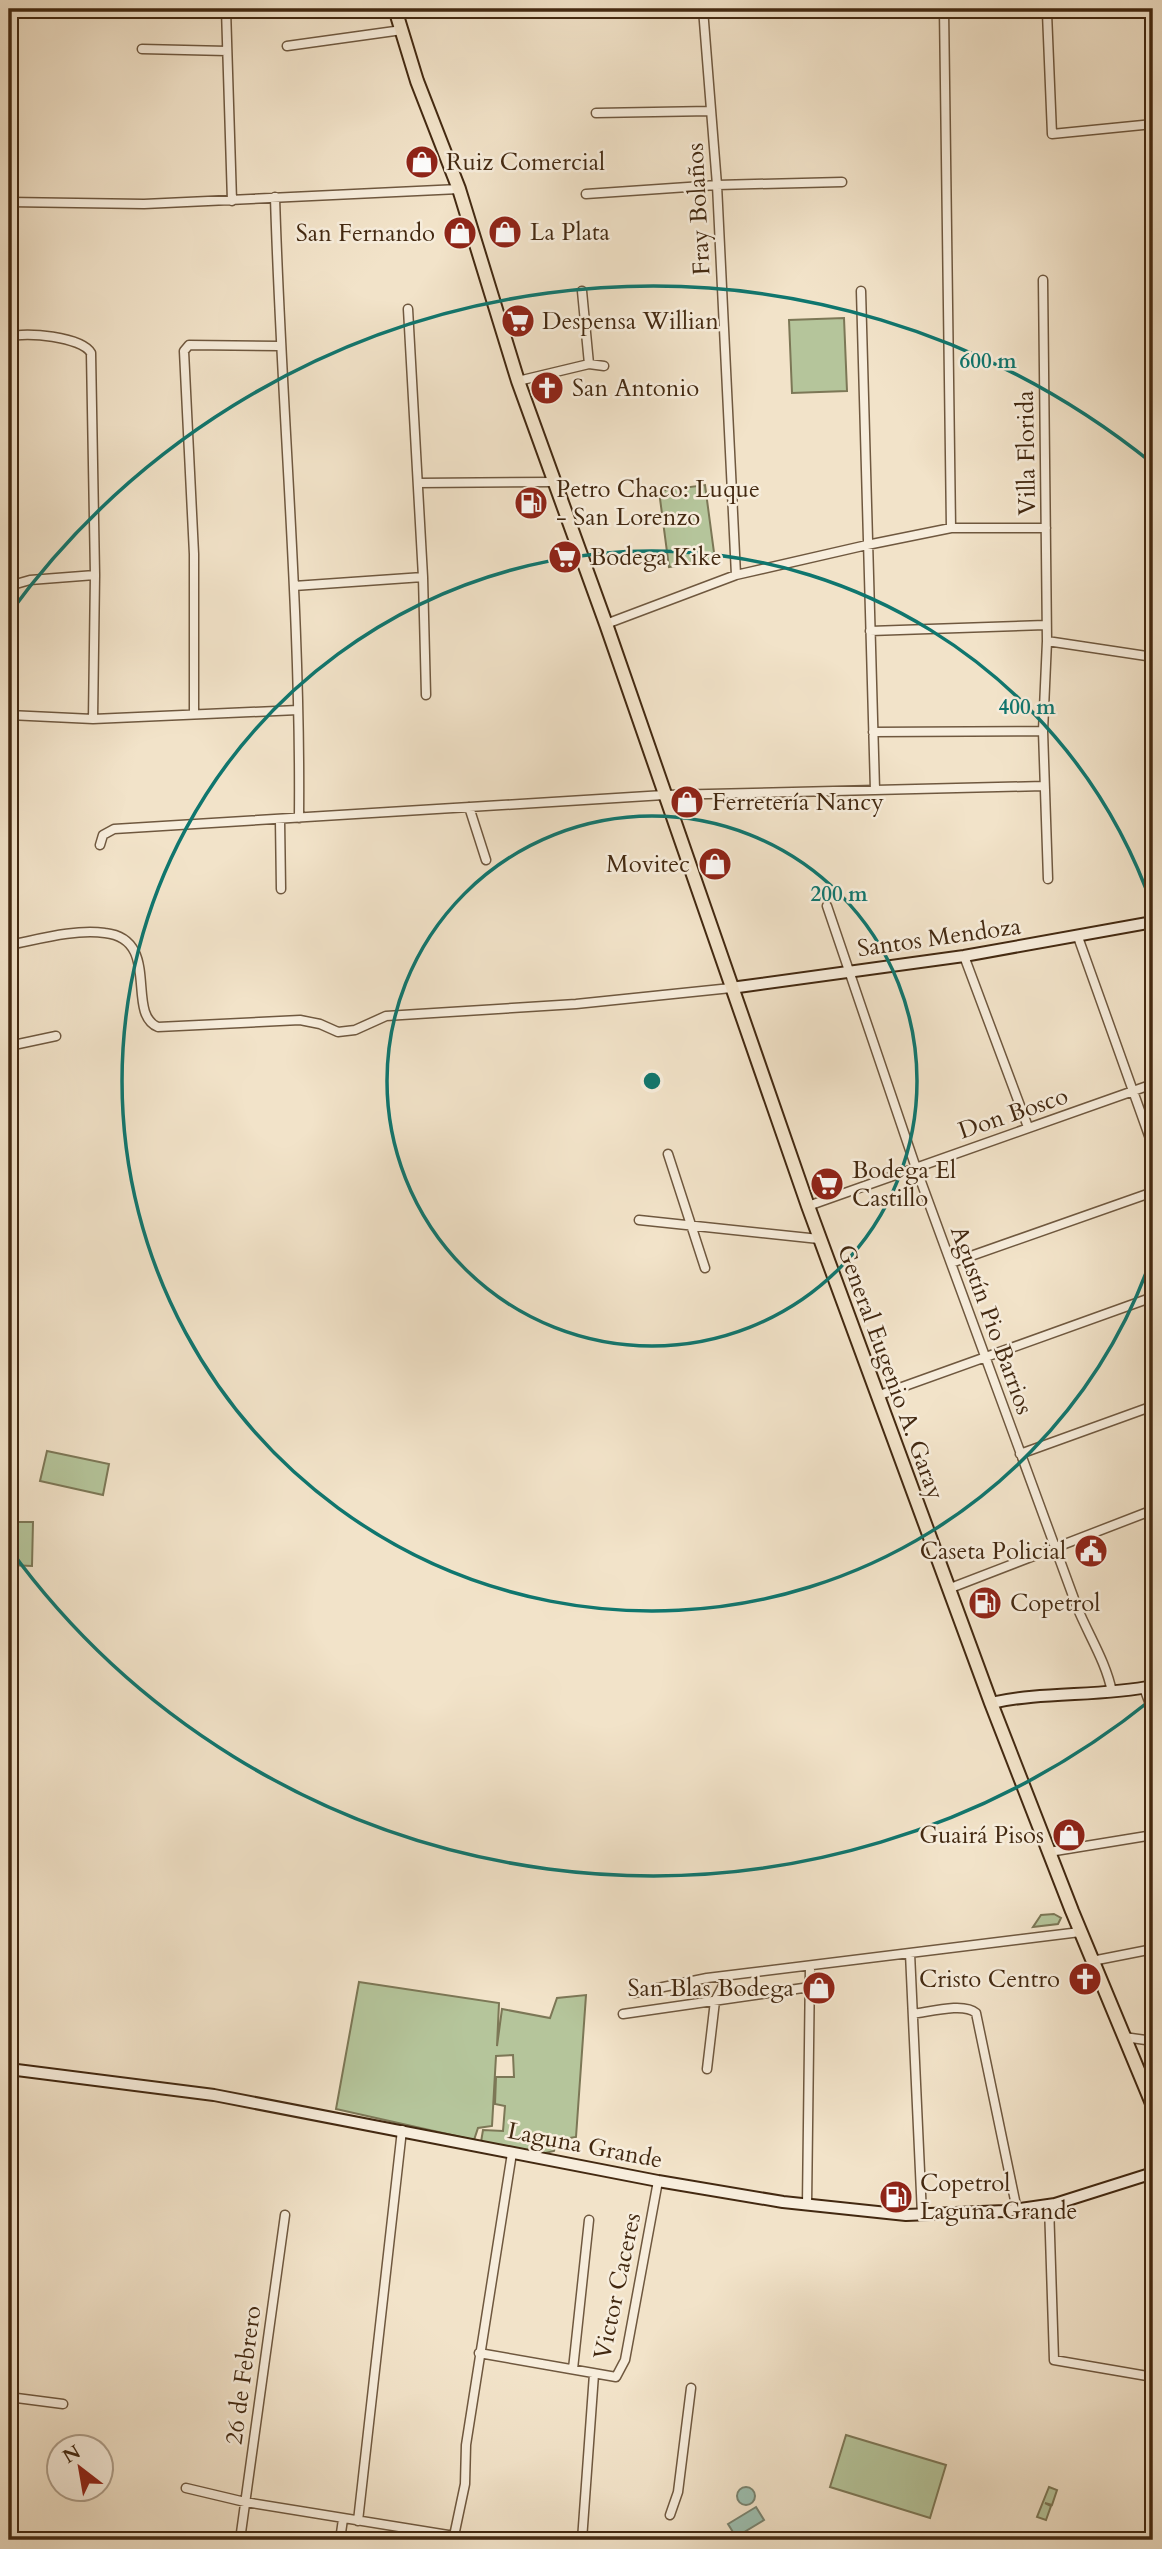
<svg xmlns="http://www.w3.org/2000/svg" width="1162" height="2549" font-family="Cardo,serif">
  <rect width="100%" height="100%" fill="#f2e3c9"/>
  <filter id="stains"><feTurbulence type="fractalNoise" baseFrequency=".00286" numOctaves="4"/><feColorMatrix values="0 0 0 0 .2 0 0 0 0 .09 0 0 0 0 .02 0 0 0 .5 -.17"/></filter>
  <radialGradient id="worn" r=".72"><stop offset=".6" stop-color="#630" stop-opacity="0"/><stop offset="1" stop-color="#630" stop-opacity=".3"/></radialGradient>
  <path fill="#b5c59b" stroke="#7c7756" stroke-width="2" d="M 844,318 L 847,391 L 792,393 L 789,320 Z
    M 705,485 L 715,560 L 669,567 L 659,491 Z
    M 47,1451 L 109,1464 L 103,1495 L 40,1481 Z
    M 9,1522 L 33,1522 L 32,1566 L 9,1565 Z
    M 1054,1914 L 1061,1918 L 1058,1924 L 1033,1927 L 1041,1915 Z
    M 359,1982 L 499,2003 L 497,2046 L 502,2009 L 550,2018 L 557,1998 L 586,1995 L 576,2137 L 557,2140 L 554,2151 L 541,2154 L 481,2142 L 483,2130 L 503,2131 L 505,2106 L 495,2104 L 496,2077 L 514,2077 L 513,2055 L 496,2056 L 492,2126 L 478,2128 L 474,2140 L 336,2109 Z
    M 846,2435 L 946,2465 L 930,2518 L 830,2487 Z
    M 1049,2487 L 1057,2490 L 1052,2505 L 1045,2503 L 1051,2506 L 1046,2520 L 1037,2517 Z"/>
  <path fill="#9cbfb0" stroke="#788370" stroke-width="2" d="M737 2496a9 9 0 1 1 18 0a9 9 0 1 1-18 0Z
    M 756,2507 L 764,2520 L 736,2537 L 728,2524 Z"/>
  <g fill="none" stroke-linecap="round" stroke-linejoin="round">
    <defs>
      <path id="street" d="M 138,9 L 141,9
        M 226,9 L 232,201
        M 703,9 L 717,185 L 736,575
        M 944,9 L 951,528
        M 1043,9 L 1047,13 L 1052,134 L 1153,124
        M 568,11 L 606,9
        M 1047,13 L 1081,9
        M 287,46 L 402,30
        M 142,49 L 227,51
        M 596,113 L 711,111
        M 586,194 L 717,185 L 842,182
        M 275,197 C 281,404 301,611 299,818
        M 9,202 L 144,204 L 459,189
        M 1043,280 L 1047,641 L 1043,731 L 1048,879
        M 582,291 L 589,364
        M 861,291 L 875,790
        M 408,309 L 423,577 L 426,695
        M 9,337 C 25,331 82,337 91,353 L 95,575 L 93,719
        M 518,381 L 589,364 L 604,366
        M 418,483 L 553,482
        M 9,586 L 30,580 L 95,575
        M 294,586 L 423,577
        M 606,624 L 736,575 L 867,545 L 951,528 L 1046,528
        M 870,631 L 1045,625
        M 1047,641 L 1153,657
        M 194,714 L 194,554 L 184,351 L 189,345 L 279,346
        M 9,715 L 93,719 L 298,710
        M 873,732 L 1043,731
        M 469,807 L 486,860
        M 280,820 L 281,889
        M 100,845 L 103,835 L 114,829 L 664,795 L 1044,786
        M 827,906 L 916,1168 L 1077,1607 C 1089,1636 1106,1662 1112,1692
        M 1078,937 L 1153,1147
        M 9,945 C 40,939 74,929 105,933 C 162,939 125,1014 158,1027 L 300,1020 L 320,1024 L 338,1032 L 355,1030 L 386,1016 L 576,1004 L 731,988
        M 964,956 L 1028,1127
        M 9,1046 L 56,1036
        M 668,1154 L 705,1268
        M 808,1206 L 1153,1084
        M 639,1220 L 819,1239
        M 951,1263 L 1153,1192
        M 877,1396 L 1153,1297
        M 9,1399 L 13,1399
        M 1020,1454 L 1153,1406
        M 948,1589 L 1153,1510
        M 1144,1688 L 1153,1712
        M 1049,1852 L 1153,1835
        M 910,1953 L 922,2215
        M 1092,1961 L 1153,1949
        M 634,1993 L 707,1978 L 1080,1932
        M 623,2014 L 810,1987
        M 913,2014 C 929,2012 964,2002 976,2013 L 1017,2210
        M 1124,2037 L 1153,2041
        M 707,2069 L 715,2001 L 728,1976
        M 807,2205 L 810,1967
        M 1049,2205 L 1054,2360 L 1153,2377
        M 479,2353 L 616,2377 L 625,2360 L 658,2181
        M 573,2369 L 589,2220
        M 9,2397 L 63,2404
        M 186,2488 L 245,2502 L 479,2540
        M 670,2515 L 678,2492 L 691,2388
        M 358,2521 L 402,2130
        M 454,2536 L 465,2484 L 466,2445 L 512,2153
        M 240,2540 L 285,2215
        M 340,2540 L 343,2519
        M 582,2540 L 594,2374"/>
      <path id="secondary" d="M 731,988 L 964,956 L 1153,922
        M 991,1703 C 1044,1691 1100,1697 1153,1686
        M 9,2069 L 214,2095 L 658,2181 L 783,2202 L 906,2215 L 1005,2211 L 1055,2204 L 1153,2173"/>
      <path id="primary" d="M 395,9 L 417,81 L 459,189 L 518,381 L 606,624 L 808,1206 L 991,1703 L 1072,1911 L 1153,2106"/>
    </defs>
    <use href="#street" stroke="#6f583f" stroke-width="11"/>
    <use href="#secondary" stroke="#432911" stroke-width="14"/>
    <use href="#primary" stroke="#432911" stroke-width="16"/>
    <use href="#street" stroke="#f7eddc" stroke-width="8"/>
    <use href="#secondary" stroke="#f7eddc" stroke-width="10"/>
    <use href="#primary" stroke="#f2e3c9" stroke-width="12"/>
  </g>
  <g fill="none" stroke="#0f766e" stroke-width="3.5">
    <circle cx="652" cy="1081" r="265"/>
    <path d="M1153 1254A530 530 0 1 1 1153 908"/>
    <path d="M1152 1699A795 795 0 0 1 9 1548M9 614A795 795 0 0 1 1152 463"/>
  </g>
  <defs>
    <symbol id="shop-disc" viewBox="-11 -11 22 22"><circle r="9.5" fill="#8f2418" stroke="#f7eddc"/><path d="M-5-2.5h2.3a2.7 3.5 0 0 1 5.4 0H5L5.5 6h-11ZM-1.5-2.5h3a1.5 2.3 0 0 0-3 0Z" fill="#fff"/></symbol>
    <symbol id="supermarket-disc" viewBox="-11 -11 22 22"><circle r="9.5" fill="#8f2418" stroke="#f7eddc"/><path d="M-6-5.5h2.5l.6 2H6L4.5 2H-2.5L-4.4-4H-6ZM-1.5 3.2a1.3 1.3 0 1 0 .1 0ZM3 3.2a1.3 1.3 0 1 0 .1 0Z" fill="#fff"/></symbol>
    <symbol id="church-disc" viewBox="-11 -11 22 22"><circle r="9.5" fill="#8f2418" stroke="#f7eddc"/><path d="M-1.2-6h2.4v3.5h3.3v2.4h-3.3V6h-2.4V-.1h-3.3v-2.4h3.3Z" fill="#fff"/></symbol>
    <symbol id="fuel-disc" viewBox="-11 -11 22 22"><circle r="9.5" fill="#8f2418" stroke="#f7eddc"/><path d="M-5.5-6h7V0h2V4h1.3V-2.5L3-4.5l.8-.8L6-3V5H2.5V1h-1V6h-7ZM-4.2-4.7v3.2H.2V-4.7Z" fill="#fff"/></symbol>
    <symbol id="civic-disc" viewBox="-11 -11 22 22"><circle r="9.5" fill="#8f2418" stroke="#f7eddc"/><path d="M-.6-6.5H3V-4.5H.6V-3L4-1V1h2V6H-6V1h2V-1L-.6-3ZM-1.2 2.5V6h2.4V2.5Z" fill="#fff"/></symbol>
  </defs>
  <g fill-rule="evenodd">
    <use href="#shop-disc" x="403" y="143" width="38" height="38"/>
    <use href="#shop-disc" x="486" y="213" width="38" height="38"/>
    <use href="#shop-disc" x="441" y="214" width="38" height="38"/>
    <use href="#supermarket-disc" x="499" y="302" width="38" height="38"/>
    <use href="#church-disc" x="528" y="369" width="38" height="38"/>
    <use href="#fuel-disc" x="512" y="484" width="38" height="38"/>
    <use href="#supermarket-disc" x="546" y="538" width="38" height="38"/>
    <use href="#shop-disc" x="668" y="783" width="38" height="38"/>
    <use href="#shop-disc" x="696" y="845" width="38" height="38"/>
    <use href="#supermarket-disc" x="808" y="1165" width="38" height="38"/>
    <use href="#civic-disc" x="1072" y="1532" width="38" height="38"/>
    <use href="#fuel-disc" x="966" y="1584" width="38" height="38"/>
    <use href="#shop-disc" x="1050" y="1816" width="38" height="38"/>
    <use href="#church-disc" x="1066" y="1960" width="38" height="38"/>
    <use href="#shop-disc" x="800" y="1969" width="38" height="38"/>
    <use href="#fuel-disc" x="877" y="2178" width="38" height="38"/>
  </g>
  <g text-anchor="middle" stroke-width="5" stroke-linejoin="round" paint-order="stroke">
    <g font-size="24" fill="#432911" stroke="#f7eddc" text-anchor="start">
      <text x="446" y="170">Ruiz Comercial</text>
      <text x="530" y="240">La Plata</text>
      <text x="435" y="241" text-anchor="end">San Fernando</text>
      <text x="542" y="329">Despensa Willian</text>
      <text x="572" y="396">San Antonio</text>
      <text x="556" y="497">Petro Chaco: Luque<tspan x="556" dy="28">- San Lorenzo</tspan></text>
      <text x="590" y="565">Bodega Kike</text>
      <text x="712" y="810">Ferretería Nancy</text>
      <text x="690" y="872" text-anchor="end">Movitec</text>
      <text x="852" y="1178">Bodega El<tspan x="852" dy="28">Castillo</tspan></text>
      <text x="1066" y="1559" text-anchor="end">Caseta Policial</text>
      <text x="1010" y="1611">Copetrol</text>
      <text x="1044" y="1843" text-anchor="end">Guairá Pisos</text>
      <text x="1060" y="1987" text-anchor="end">Cristo Centro</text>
      <text x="794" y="1996" text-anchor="end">San Blas Bodega</text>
      <text x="920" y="2191">Copetrol<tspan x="920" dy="28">Laguna Grande</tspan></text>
    </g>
    <g font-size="24" fill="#432911" stroke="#f7eddc">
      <text transform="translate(698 209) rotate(-93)" y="8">Fray Bolaños</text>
      <text transform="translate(1026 453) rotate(-91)" y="8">Villa Florida</text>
      <text transform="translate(939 937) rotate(-8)" y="8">Santos Mendoza</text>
      <text transform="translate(1013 1113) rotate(-19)" y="8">Don Bosco</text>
      <text transform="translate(992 1320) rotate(70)" y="8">Agustín Pio Barrios</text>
      <text transform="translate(891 1372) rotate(70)" y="8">General Eugenio A. Garay</text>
      <text transform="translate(585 2145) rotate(11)" y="8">Laguna Grande</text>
      <text transform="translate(617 2286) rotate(-78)" y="8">Victor Caceres</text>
      <text transform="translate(243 2375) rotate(-82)" y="8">26 de Febrero</text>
    </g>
  </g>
  <circle cx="652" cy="1081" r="10" fill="#0f766e" stroke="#f7eddc" stroke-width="3.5"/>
  <g font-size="21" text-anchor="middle" font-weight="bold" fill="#0f766e" stroke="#f7eddc" stroke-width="5" stroke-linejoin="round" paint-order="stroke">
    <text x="988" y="368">600 m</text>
    <text x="1027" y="714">400 m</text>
    <text x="839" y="901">200 m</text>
  </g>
  <rect width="1162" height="2549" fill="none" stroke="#f2e3c9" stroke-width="35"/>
  <rect x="10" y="10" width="1141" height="2528" fill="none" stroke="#432911" stroke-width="3.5"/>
  <rect x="18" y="18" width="1127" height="2514" fill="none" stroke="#432911" stroke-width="2"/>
  <g transform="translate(80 2468) rotate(329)"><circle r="33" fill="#f7eddc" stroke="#af9f8b" stroke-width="2"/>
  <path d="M0-5L12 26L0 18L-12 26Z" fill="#8f2418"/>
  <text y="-10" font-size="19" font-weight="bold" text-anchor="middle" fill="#432911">N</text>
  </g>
  <rect width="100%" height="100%" filter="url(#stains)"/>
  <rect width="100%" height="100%" fill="url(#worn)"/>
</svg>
